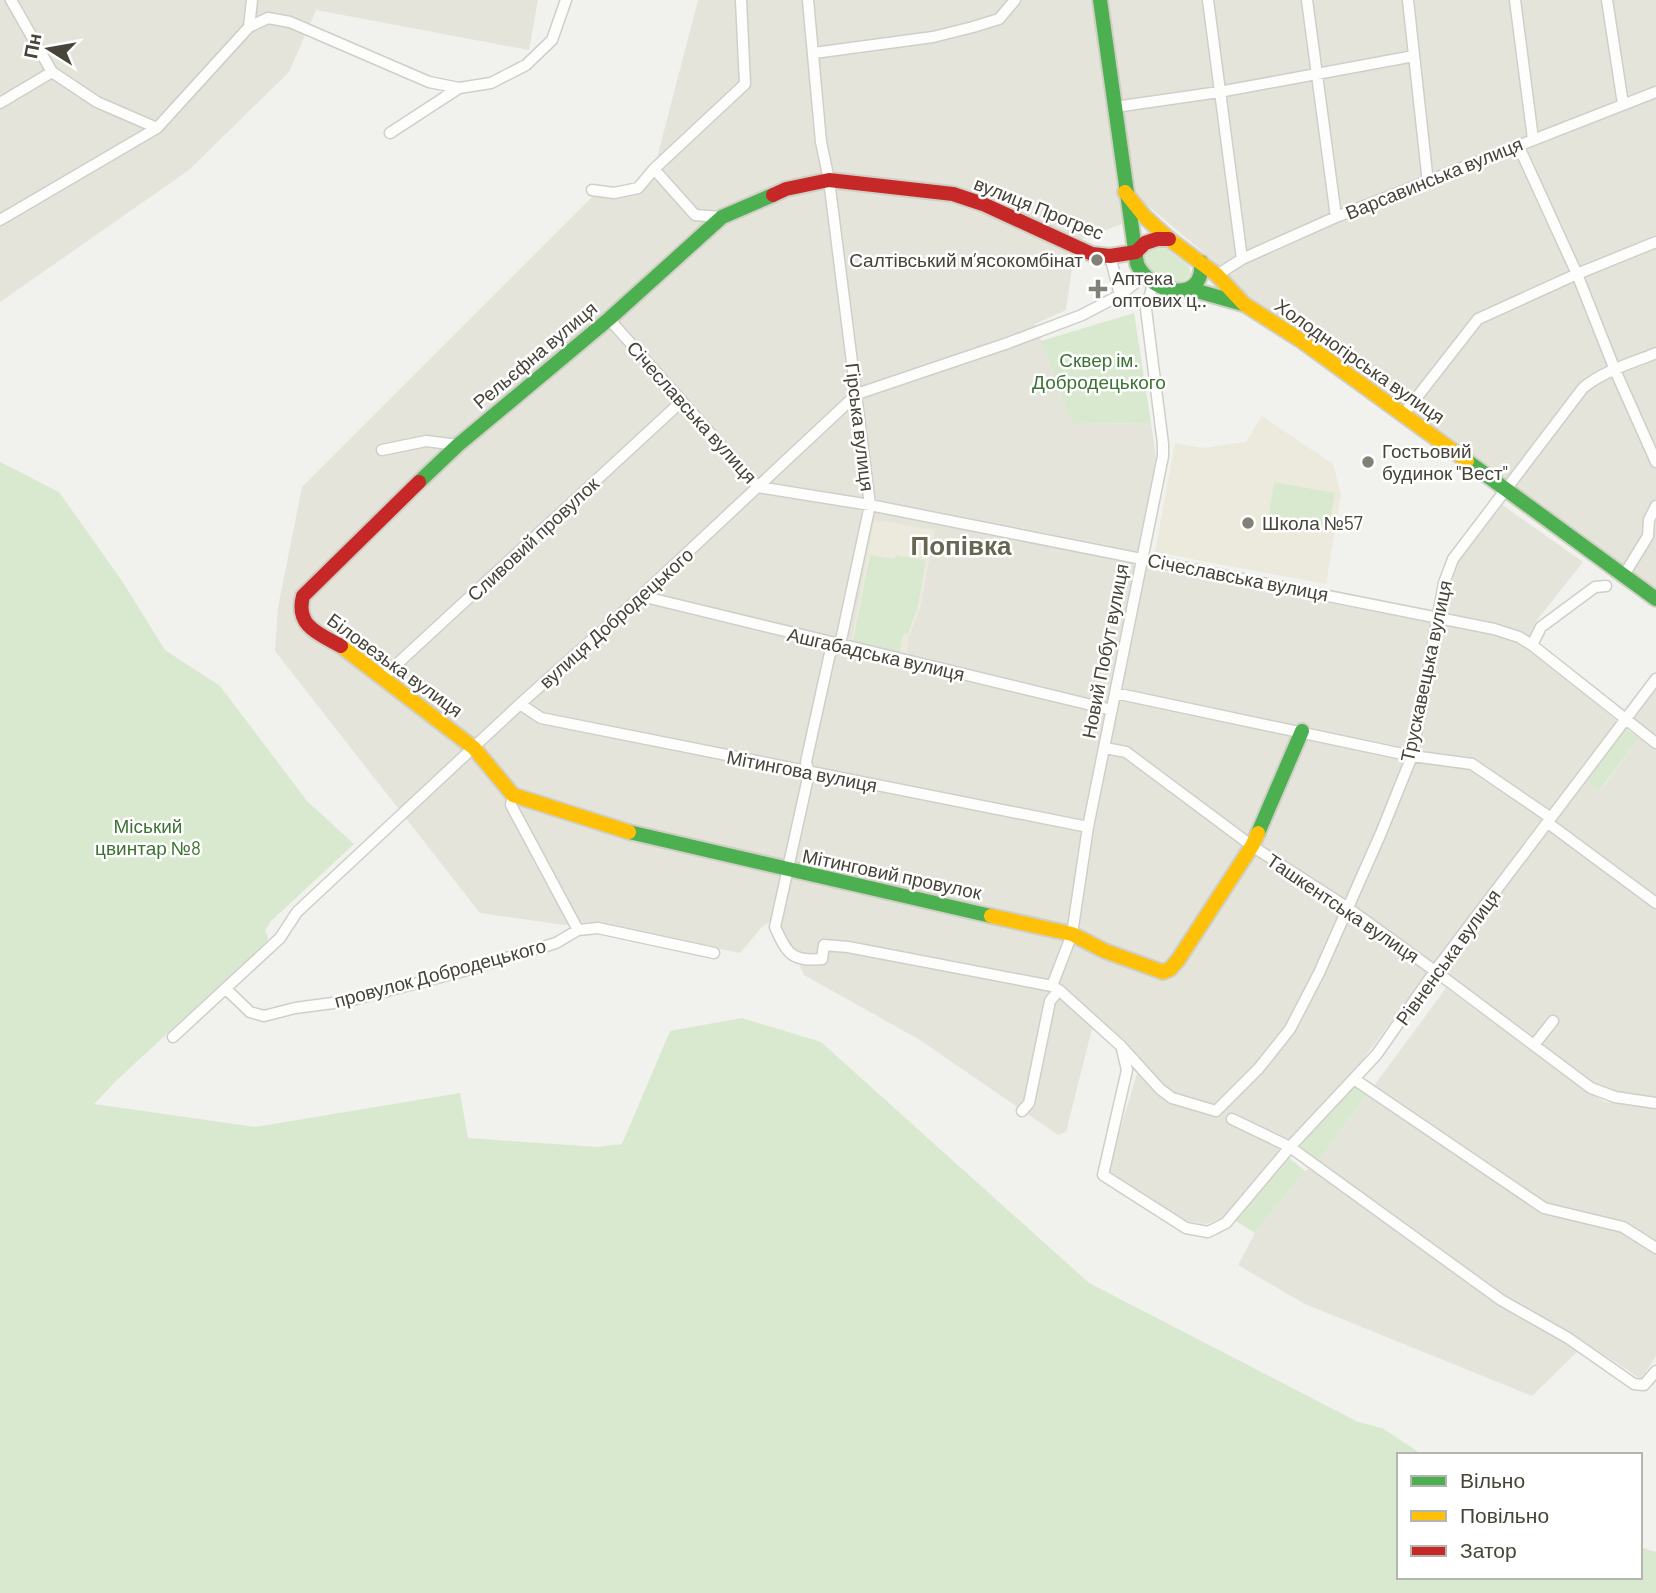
<svg xmlns="http://www.w3.org/2000/svg" width="1656" height="1593" font-family="Barlow,sans-serif">
  <rect width="100%" height="100%" fill="#f1f1ed"/>
  <path fill="#e5e4db" d="M 0,0 L 538,0 L 529,50 L 316,10 L 289,72 L 189,170 L 0,302 Z
    M 698,0 L 1093,0 L 1122,224 L 1076,241 L 1066,310 L 1035,324 L 1072,424 L 1151,423 L 1156,458 L 1137,566 L 1444,625 L 1455,567 L 1501,504 L 1583,562 L 1537,620 L 1526,646 L 1617,721 L 1355,1070 L 1222,1218 L 1206,1224 L 1186,1221 L 1107,1173 L 1141,1060 L 1098,1018 L 1092,1029 L 1066,1132 L 1058,1135 L 920,1040 L 804,975 L 786,935 L 771,921 L 762,927 L 740,953 L 586,922 L 565,925 L 480,913 L 275,651 L 278,607 L 302,487 L 592,197 L 629,195 L 651,181 Z
    M 1109,0 L 1656,0 L 1656,593 L 1251,301 L 1216,263 L 1134,194 Z
    M 1656,686 L 1656,898 L 1555,822 L 1587,781 L 1601,790 L 1639,738 L 1644,728 L 1632,718 Z
    M 1548,829 L 1656,911 L 1656,1101 L 1616,1094 L 1593,1085 L 1440,972 Z
    M 1446,988 L 1577,1084 L 1605,1102 L 1656,1108 L 1656,1356 L 1641,1379 L 1586,1343 L 1532,1396 L 1305,1304 L 1238,1265 L 1255,1233 L 1305,1171 L 1318,1162 Z"/>
  <path fill="#ebeadd" d="M 1262,416 L 1333,464 L 1341,495 L 1326,584 L 1155,552 L 1175,443 L 1202,448 L 1246,442 Z
    M 874,520 L 935,530 L 920,609 L 909,636 L 906,660 L 851,643 Z"/>
  <path fill="#d9e9d0" d="M 1149,246 L 1163,246 L 1189,266 L 1191,274 C 1176,293 1153,277 1142,263 L 1142,256 Z
    M 1134,313 L 1151,423 L 1072,424 L 1041,341 Z
    M 0,462 L 59,492 L 122,581 L 165,650 L 220,686 L 307,801 L 354,844 L 270,922 L 265,931 L 268,936 L 267,941 L 117,1080 L 94,1104 L 255,1127 L 460,1093 L 468,1138 L 597,1147 L 622,1144 L 670,1031 L 742,1018 L 821,1042 L 1089,1283 L 1358,1422 L 1382,1428 L 1423,1455 L 1399,1455 L 1399,1577 L 1640,1577 L 1640,1547 L 1656,1552 L 1656,1593 L 0,1593 Z
    M 1274,482 L 1335,493 L 1329,526 L 1269,515 Z
    M 870,555 L 895,559 L 896,555 L 926,560 L 918,605 L 908,634 L 903,634 L 900,653 L 857,645 L 853,641 Z
    M 1623,726 L 1639,738 L 1600,790 L 1584,779 Z
    M 1354,1084 L 1367,1095 L 1318,1162 L 1296,1146 Z
    M 1288,1157 L 1305,1171 L 1255,1233 L 1234,1220 Z"/>
  <g fill="none" stroke-linecap="round" stroke-linejoin="round">
    <defs>
      <path id="street" d="M 11,0 L 52,72
        M 808,0 L 821,142 L 829,180 L 870,505 L 840,645 L 830,653 L 806,762 L 809,773 L 775,927 C 787,954 792,962 822,959 L 824,945 L 848,947 L 1052,986
        M 1208,0 L 1242,259
        M 1307,0 L 1336,217
        M 1408,0 L 1428,183
        M 1515,0 L 1533,139
        M 1607,0 L 1623,104
        M 249,27 L 268,18 L 290,22 L 429,82 L 459,88 L 491,83 L 526,65 L 552,40 L 566,0
        M 814,53 L 933,37 L 973,27 L 999,19 L 1015,0
        M 0,103 L 52,72 L 97,102 L 157,128
        M 1115,107 L 1219,92 L 1414,56
        M 390,133 L 459,88
        M 1518,145 L 1577,274 L 1615,370 L 1656,462
        M 654,169 L 695,215 L 722,217
        M 592,190 L 614,193 L 638,188 L 654,169 L 745,84 L 741,0
        M 0,220 L 157,128 L 249,27 L 252,0
        M 1110,256 L 1120,295
        M 1217,275 L 1242,259 L 1336,217 L 1656,92
        M 609,319 L 758,487 L 870,505 L 1494,629 L 1519,637 L 1532,645 L 1656,743
        M 1403,415 L 1478,319 L 1577,274 L 1656,242
        M 382,450 L 426,441 L 458,445
        M 1624,575 L 1648,536 L 1649,520 L 1656,506
        M 641,596 L 1112,710
        M 1532,645 L 1541,627 L 1595,587 L 1606,586
        M 383,677 L 682,401
        M 1115,693 L 1412,756 L 1472,764 L 1551,818
        M 520,704 L 541,718 L 1088,827
        M 1105,748 L 1126,752 L 1252,846 L 1348,908 L 1435,971 L 1591,1088 L 1615,1097 L 1656,1103
        M 513,795 L 511,805 L 578,930
        M 1548,823 L 1656,903
        M 226,989 L 250,1012 L 264,1016 L 295,1008 L 348,1001 L 460,972 L 556,943 L 578,930 L 598,928 L 714,953
        M 1059,990 L 1121,1046 L 1160,1089 L 1172,1098 L 1216,1111 L 1259,1068 L 1290,1029 L 1319,973 L 1381,833 L 1412,756 L 1444,583 L 1453,559 L 1583,388 C 1603,371 1632,363 1656,353
        M 173,1037 L 280,938 L 297,912 L 520,704 L 641,596 L 857,394 L 1008,343 L 1082,315 L 1120,295 L 1144,276
        M 1534,1045 L 1553,1021
        M 1122,1049 L 1127,1070 L 1103,1175 L 1186,1228 L 1208,1232 L 1226,1223 L 1290,1147 L 1377,1054 L 1435,971 L 1656,679
        M 1354,1079 L 1544,1208 L 1623,1227 L 1656,1248
        M 1022,1111 L 1029,1103 L 1050,1001 L 1059,990 L 1052,986 L 1072,934 L 1088,827 L 1163,456 L 1163,444 L 1146,309 L 1153,284
        M 1232,1119 L 1290,1147 L 1501,1300 L 1568,1338 L 1634,1384 L 1644,1385 L 1656,1371"/>
      <path id="fast" d="M 1100,0 L 1137,264 C 1150,293 1205,306 1201,262
        M 1190,289 L 1243,304
        M 1467,461 L 1656,599
        M 419,482 L 458,445 L 609,319 L 722,217 L 773,195
        M 629,832 L 991,916
        M 1258,833 L 1302,731"/>
      <path id="slow" d="M 1125,192 L 1145,217 L 1169,239 L 1217,275 L 1244,304 L 1302,341 L 1467,461
        M 341,646 L 474,748 L 513,795 L 629,832
        M 991,916 L 1072,934 L 1105,951 L 1163,972 L 1170,969 L 1178,960 L 1252,846 L 1258,833"/>
      <path id="jam" d="M 773,195 L 786,189 L 829,180 L 953,194 L 983,204 L 1092,254 L 1110,256 L 1136,252 L 1145,243 L 1157,239 L 1169,239
        M 341,646 C 319,634 295,626 303,596 L 419,482"/>
    </defs>
    <use href="#street" stroke="#cfcfca" stroke-width="13"/>
    <use href="#fast" stroke="#d0cfc5" stroke-width="18"/>
    <use href="#slow" stroke="#d0cfc5" stroke-width="18"/>
    <use href="#jam" stroke="#d0cfc5" stroke-width="18"/>
    <use href="#street" stroke="#fdfdfc" stroke-width="10"/>
    <use href="#fast" stroke="#4caf50" stroke-width="14"/>
    <use href="#slow" stroke="#ffc107" stroke-width="14"/>
    <use href="#jam" stroke="#c62828" stroke-width="14"/>
  </g>
  <g fill="#828178" stroke="#fff" stroke-width="2.5">
    <circle cx="1097" cy="260" r="7"/>
    <path d="M1094.5 278.5h7v7h7v7h-7v7h-7v-7h-7v-7h7z"/>
    <circle cx="1368" cy="462" r="7"/>
    <circle cx="1248" cy="523" r="7"/>
  </g>
  <g text-anchor="middle" stroke-width="5" stroke-linejoin="round" paint-order="stroke">
    <g font-size="19" fill="#474539" stroke="#fff">
      <text transform="translate(1434 178) rotate(-22)" y="7">Варсавинська вулиця</text>
      <text transform="translate(1039 208) rotate(22)" y="7">вулиця Прогрес</text>
      <text transform="translate(535 355) rotate(-40)" y="7">Рельєфна вулиця</text>
      <text transform="translate(1360 361) rotate(35)" y="7">Холодногірська вулиця</text>
      <text transform="translate(692 412) rotate(48)" y="7">Січеславська вулиця</text>
      <text transform="translate(860 427) rotate(83)" y="7">Гірська вулиця</text>
      <text transform="translate(533 539) rotate(-43)" y="7">Сливовий провулок</text>
      <text transform="translate(1238 577) rotate(11)" y="7">Січеславська вулиця</text>
      <text transform="translate(616 618) rotate(-42)" y="7">вулиця Добродецького</text>
      <text transform="translate(1105 651) rotate(-79)" y="7">Новий Побут вулиця</text>
      <text transform="translate(876 654) rotate(13)" y="7">Ашгабадська вулиця</text>
      <text transform="translate(395 665) rotate(36)" y="7">Біловезька вулиця</text>
      <text transform="translate(1426 671) rotate(-78)" y="7">Трускавецька вулиця</text>
      <text transform="translate(802 771) rotate(11)" y="7">Мітингова вулиця</text>
      <text transform="translate(892 874) rotate(12)" y="7">Мітинговий провулок</text>
      <text transform="translate(1343 908) rotate(34)" y="7">Ташкентська вулиця</text>
      <text transform="translate(1448 957) rotate(-54)" y="7">Рівненська вулиця</text>
      <text transform="translate(440 973) rotate(-15)" y="7">провулок Добродецького</text>
    </g>
    <g font-size="19" fill="#474539" stroke="#fff" text-anchor="start">
      <text x="1083" y="267" text-anchor="end">Салтівський м’ясокомбінат</text>
      <text x="1112" y="285">Аптека<tspan x="1112" dy="22">оптових ц‥</tspan></text>
      <text x="1382" y="458">Гостьовий<tspan x="1382" dy="22">будинок "Вест"</tspan></text>
      <text x="1262" y="530">Школа №57</text>
    </g>
    <g font-size="19" fill="#3c7333" stroke="#fff">
      <text x="1099" y="367">Сквер ім.<tspan x="1099" dy="22">Добродецького</tspan></text>
      <text x="148" y="833">Міський<tspan x="148" dy="22">цвинтар №8</tspan></text>
    </g>
    <g font-size="26" font-weight="bold" fill="#686552" stroke="#fff">
      <text x="961" y="555">Попівка</text>
    </g>
  </g>
  <rect x="1397" y="1453" width="245" height="126" fill="#ffffff" stroke="#b5b5b0" stroke-width="2"/>
  <rect x="1411" y="1476" width="35" height="10" fill="#4caf50" stroke="#b5b5b0" stroke-width="2"/>
  <text x="1460" y="1488" font-size="21" fill="#474539">Вільно</text>
  <rect x="1411" y="1511" width="35" height="10" fill="#ffc107" stroke="#b5b5b0" stroke-width="2"/>
  <text x="1460" y="1523" font-size="21" fill="#474539">Повільно</text>
  <rect x="1411" y="1546" width="35" height="10" fill="#c62828" stroke="#b5b5b0" stroke-width="2"/>
  <text x="1460" y="1558" font-size="21" fill="#474539">Затор</text>
  <g transform="translate(49 49) rotate(281)" stroke="#ffffff" stroke-width="5" paint-order="stroke">
  <path d="M0-5L12 26L0 18L-12 26Z" fill="#474539"/>
  <text y="-10" font-size="19" font-weight="bold" text-anchor="middle" fill="#474539">Пн</text>
  </g>
</svg>
